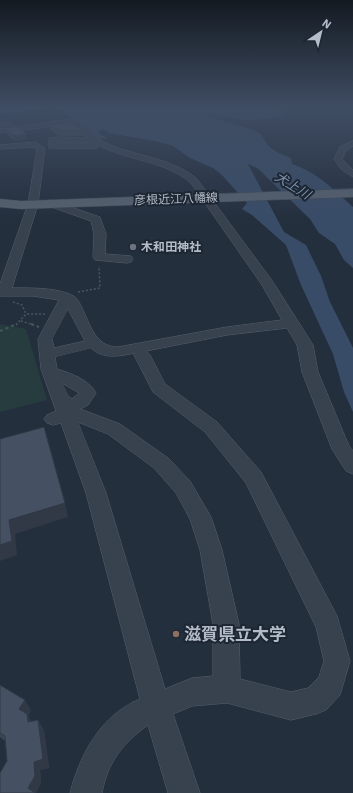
<svg xmlns="http://www.w3.org/2000/svg" width="353" height="793" font-family="'IBM Plex Sans','Noto Sans JP',sans-serif">
  <rect width="100%" height="100%" fill="#242f3e"/>
  <path fill="#263c3f" d="M 0,324 L 26,329 L 47,400 L 0,412 Z"/>
  <path fill="#394c67" d="M 0,108 L 45,108 L 0,115 Z
    M 53,108 L 281,108 L 282,116 L 268,119 L 247,120 L 205,114 C 221,123 239,124 255,131 C 263,134 263,138 267,144 C 273,151 283,155 291,158 L 292,164 C 317,172 334,190 353,207 L 353,268 L 344,260 L 335,244 L 319,233 L 310,219 L 242,153 L 284,232 L 306,245 L 321,276 L 330,302 L 353,348 L 353,412 L 344,392 L 333,354 L 301,285 L 286,245 L 252,215 L 242,209 L 247,203 L 222,175 L 213,168 L 190,158 L 173,146 L 155,141 L 109,133 L 102,128 L 98,133 L 107,138 C 98,141 92,132 86,127 C 83,124 78,123 75,121 C 68,116 61,108 53,108 Z"/>
  <g fill="none" stroke-linecap="round" stroke-linejoin="round">
    <path fill="#394c67" fill-rule="evenodd" d="M 218,144 L 267,164 L 281,173 L 275,176 L 214,149 L 213,147 L 214,145 Z"/>
    <defs>
      <path id="minor" d="M 71,119 C 84,123 94,137 106,143 C 136,157 171,157 197,179 L 273,282 L 313,345 L 318,372 L 349,446 L 353,451 L 353,474 L 346,471 L 332,449 L 302,372 L 297,345 L 287,328 L 227,335 L 146,351 L 150,355 L 165,384 L 217,422 L 261,472 L 337,616 L 350,661 L 340,695 L 326,710 L 316,714 L 291,720 L 227,703 L 192,706 L 173,714 L 200,793 L 168,793 L 148,725 C 122,744 108,762 102,793 L 70,793 C 80,754 101,715 140,699 L 86,493 L 61,423 L 53,425 L 47,423 L 44,419 L 47,415 L 56,411 L 41,369 L 38,339 L 59,300 L 33,296 L 0,296 L 0,284 L 28,204 L 37,149 L 33,147 L 0,149 L 0,145 L 35,142 L 45,148 L 38,204 L 12,288 C 28,288 63,287 76,298 C 80,302 81,307 84,312 C 91,328 97,347 118,347 L 227,327 L 282,320 L 262,285 L 191,183 C 164,160 128,161 98,145 L 97,148 L 49,148 L 49,138 C 60,136 75,138 87,138 L 70,124 L 0,133 L 0,129 L 9,128 L 0,128 L 0,124 L 10,122 L 16,127 ZM 56,142 L 89,142 L 90,144 L 56,144 ZM 68,309 L 85,341 L 54,348 L 52,339 ZM 91,348 C 103,360 120,356 135,353 L 134,355 L 153,392 L 205,432 L 246,483 L 316,627 L 324,661 L 319,677 L 308,688 L 291,692 L 240,679 L 239,624 L 222,550 L 211,517 L 190,481 L 168,458 L 120,424 L 80,409 L 88,405 L 96,393 C 88,379 72,374 57,369 L 55,357 ZM 62,383 L 79,393 L 72,399 L 68,396 ZM 78,422 L 108,434 L 154,468 L 176,493 L 190,519 L 200,550 L 213,624 L 213,676 L 192,678 L 165,689 L 106,493 Z
        M 353,141 L 353,146 L 346,151 L 342,159 L 353,170 L 353,177 L 341,169 L 334,159 L 340,147 Z
        M 50,200 L 100,217 L 106,234 L 105,254 L 131,256 L 133,259 L 131,262 L 127,263 L 95,260 L 93,257 L 94,234 L 91,221 L 46,205 L 45,203 Z"/>
      <path id="major" d="M 353,189 L 353,197 L 21,209 L 0,207 L 0,199 L 21,201 Z"/>
    </defs>
    <use href="#minor" stroke="#565f6c" stroke-width="1"/>
    <use href="#major" stroke="#414a57" stroke-width="1"/>
    <path stroke="#44595c" stroke-width="1.5" stroke-dasharray="2 2" stroke-linecap="butt" d="M 78,292 L 100,288 L 99,266
      M 13,302 L 22,305 L 26,314
      M 21,321 L 34,325
      M 16,325 L 26,314 L 45,314"/>
    <path stroke="#44595c" stroke-width="2" stroke-dasharray="3 3" stroke-linecap="butt" d="M 31,324 L 39,327
      M 0,331 L 17,324"/>
    <use href="#minor" fill="#38414e" fill-rule="evenodd"/>
    <use href="#major" fill="#56606e" fill-rule="evenodd"/>
  </g>
  <path fill="#3b4654" d="M 50,125 L 82,131 L 83,136 L 58,136 L 51,130 Z
    M 5,128 L 27,139 L 14,141 L 7,134 Z
    M 0,685 L 31,710 L 28,716 L 31,721 L 44,730 L 49,768 L 40,770 L 41,784 L 5,741 L 0,737 Z"/>
  <path fill="#303945" d="M 5,116 L 6,121 L 0,123 L 0,118 Z
    M 26,134 L 27,139 L 14,141 L 13,136 Z
    M 65,503 L 68,517 L 15,534 L 17,555 L 0,561 L 0,545 L 9,520 Z
    M 25,700 L 31,710 L 28,716 L 33,725 L 28,722 L 19,709 Z
    M 38,720 L 44,730 L 49,768 L 40,770 L 41,784 L 36,793 L 33,793 L 28,788 L 34,762 Z"/>
  <path fill="#455162" stroke="#303945" d="M 71,122 L 82,131 L 57,130 L 50,125 Z
    M 18,126 L 26,134 L 13,136 L 5,128 Z
    M 44,427 L 65,503 L 9,520 L 12,541 L 0,545 L 0,439 Z
    M 0,685 L 25,700 L 19,709 L 27,714 L 28,722 L 38,720 L 43,759 L 34,762 L 35,776 L 28,788 L 35,793 L 0,793 L 0,773 L 7,761 L 5,736 L 0,733 Z"/>
  <linearGradient id="sky" x2="0" y2="1"><stop stop-color="#141a22"/><stop offset="0.49" stop-color="#3f4d63"/><stop offset="1" stop-color="#3f4d63" stop-opacity="0"/></linearGradient>
  <rect width="353" height="219" fill="url(#sky)"/>
  <circle fill="#6b7280" stroke="#1d2633" stroke-width="1.5" cx="133" cy="247" r="4"/>
  <circle fill="#8d6e63" stroke="#1d2633" stroke-width="1.5" cx="176" cy="634" r="4"/>
  <g text-anchor="middle" stroke-width="4" stroke-linejoin="round" paint-order="stroke">
    <g font-size="12" fill="#b4bcc9" stroke="#1d2633">
      <text transform="translate(176 199) rotate(-2)" y="4">彦根近江八幡線</text>
    </g>
    <g font-size="12" font-weight="bold" fill="#b4bcc9" stroke="#1d2633" text-anchor="start">
      <text x="141" y="251">木和田神社</text>
    </g>
    <g font-size="13" font-style="italic" fill="#7c92b1" stroke="#1d2633">
      <text transform="translate(293 185) rotate(32)" y="5">犬上川</text>
    </g>
    <g font-size="17" font-weight="bold" fill="#b4bcc9" stroke="#1d2633" text-anchor="start">
      <text x="184" y="640">滋賀県立大学</text>
    </g>
  </g>
  <g transform="translate(321 32) rotate(35)" stroke="#1d2633" stroke-width="3" paint-order="stroke">
  <path d="M0-3L7 15L0 10L-7 15Z" fill="#b4bcc9"/>
  <text y="-6" font-size="11" font-weight="bold" text-anchor="middle" fill="#b4bcc9">N</text>
  </g>
</svg>
